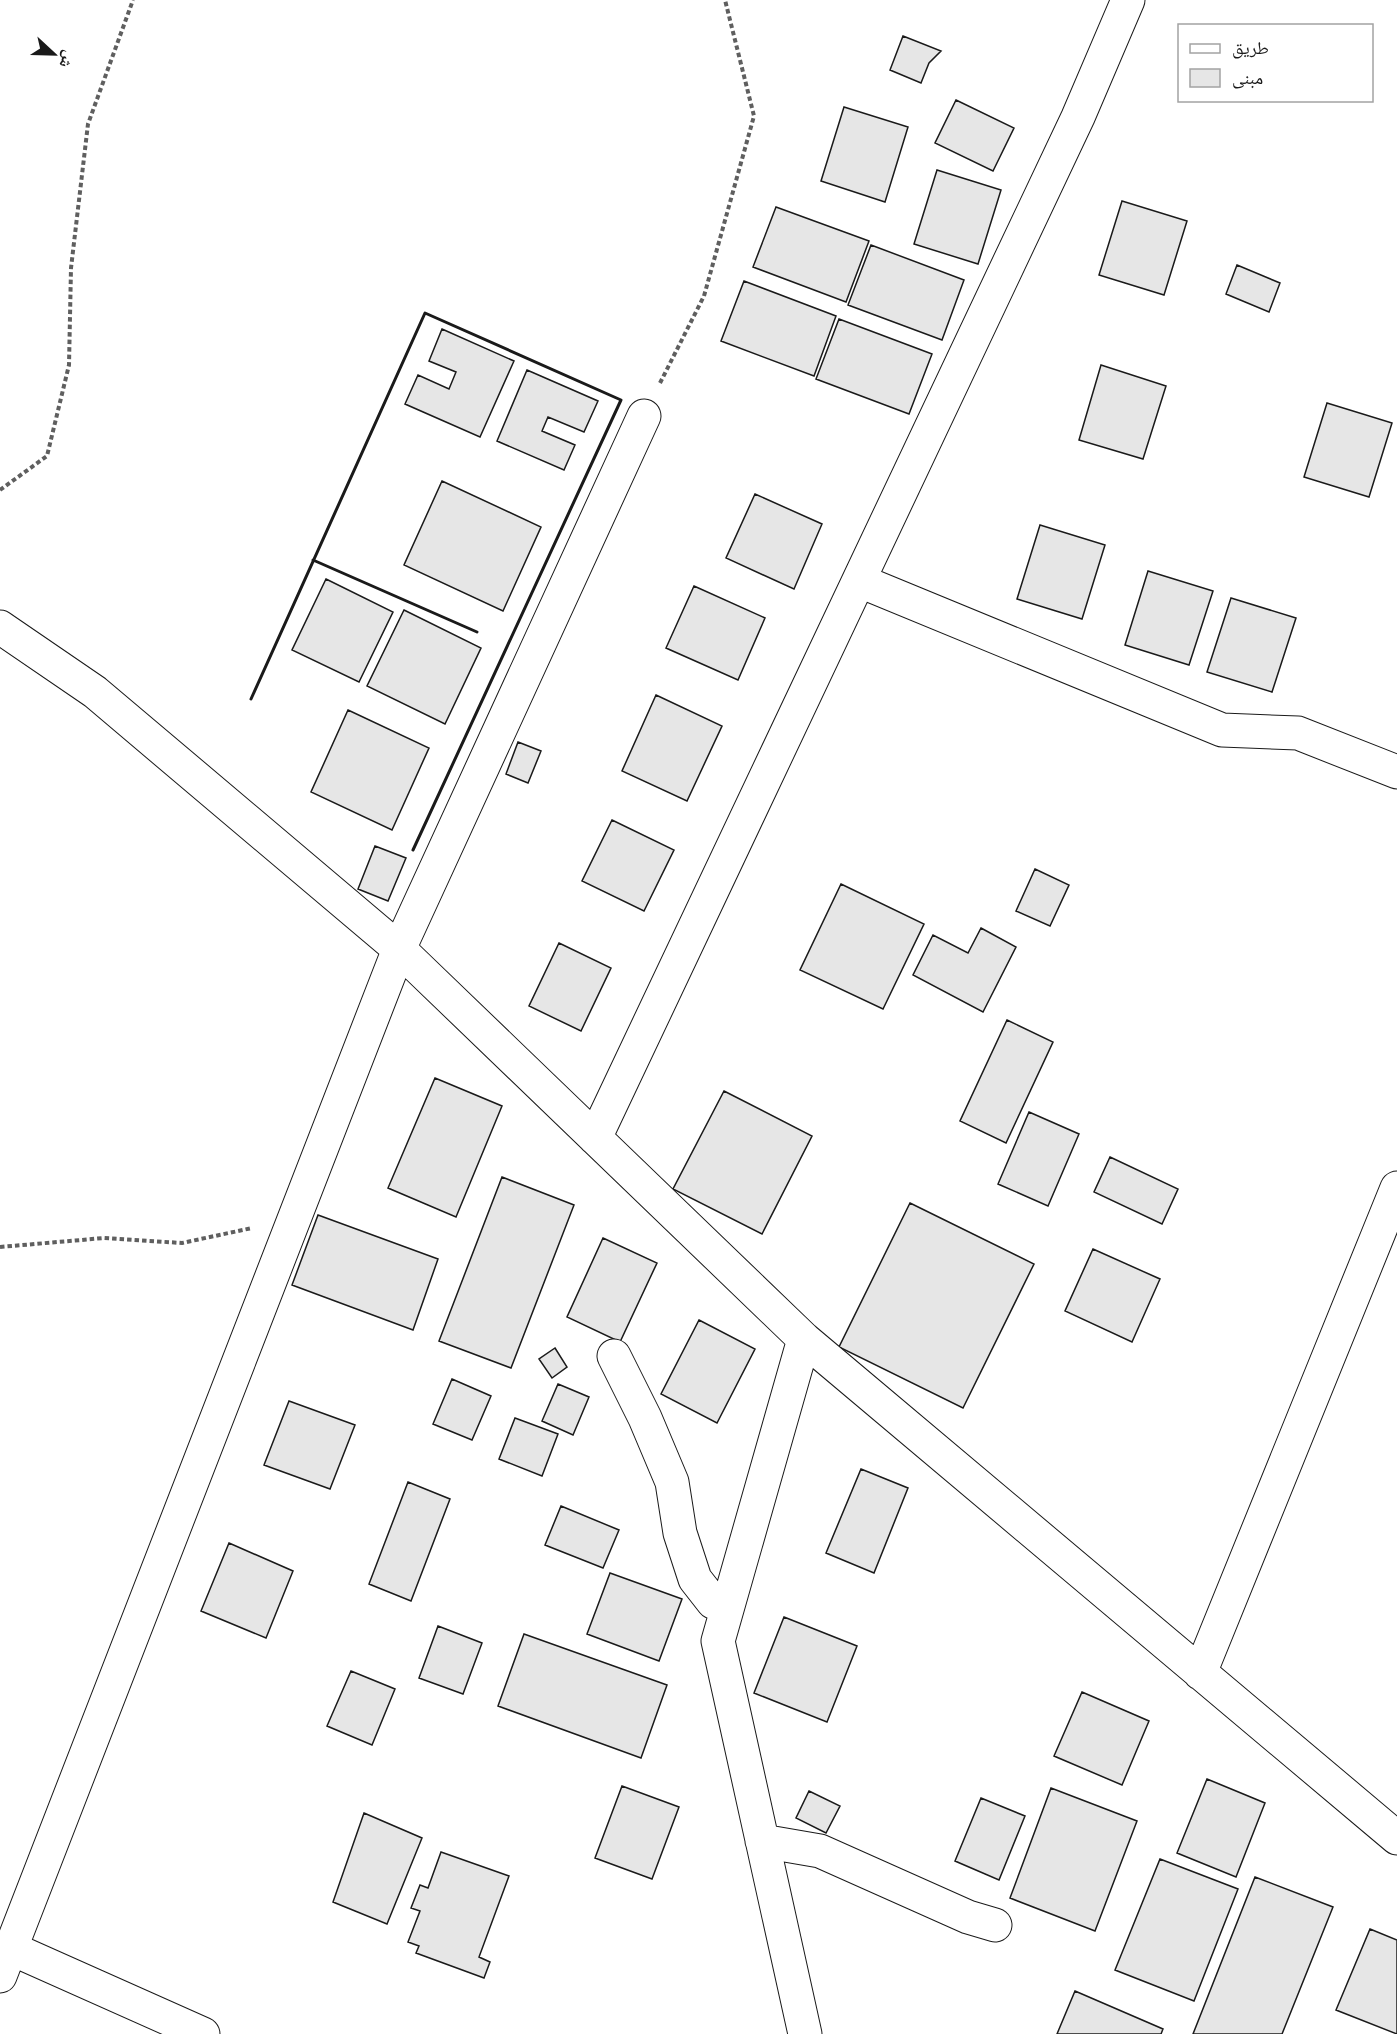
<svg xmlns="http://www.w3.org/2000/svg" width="1397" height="2034" font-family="'Archivo Narrow','Noto Naskh Arabic',sans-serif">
  <rect width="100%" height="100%" fill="#fff"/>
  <path fill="#e6e6e6" stroke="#1a1a1a" stroke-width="1.5" d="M 903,36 L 941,51 L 929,63 L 921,83 L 890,70 Z
    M 956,100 L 1014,128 L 993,171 L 935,143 Z
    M 844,107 L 908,127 L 885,202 L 821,181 Z
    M 937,170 L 1001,190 L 978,264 L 914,244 Z
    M 1122,201 L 1187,221 L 1164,295 L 1099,275 Z
    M 776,207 L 869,241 L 846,302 L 753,267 Z
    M 871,245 L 964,280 L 942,340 L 848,305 Z
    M 1237,265 L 1280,283 L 1269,312 L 1226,294 Z
    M 744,281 L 836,316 L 814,376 L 721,341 Z
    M 839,319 L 932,354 L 909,414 L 816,379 Z
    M 442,329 L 514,361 L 480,437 L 405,404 L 418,375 L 449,389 L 456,372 L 429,361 Z
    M 1101,365 L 1166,386 L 1143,459 L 1079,440 Z
    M 527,370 L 598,401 L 584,432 L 548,417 L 542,431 L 575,445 L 564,470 L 497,441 Z
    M 1327,403 L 1392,423 L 1369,497 L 1304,477 Z
    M 442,481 L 541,527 L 503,611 L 404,565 Z
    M 755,494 L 822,524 L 794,589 L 726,558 Z
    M 1040,525 L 1105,545 L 1082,619 L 1017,599 Z
    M 1148,571 L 1213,591 L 1189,665 L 1125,645 Z
    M 326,579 L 393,612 L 359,682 L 292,650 Z
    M 694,586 L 765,618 L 738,680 L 666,648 Z
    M 1231,598 L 1296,618 L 1272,692 L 1207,672 Z
    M 404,610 L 481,648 L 445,724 L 367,686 Z
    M 656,695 L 722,726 L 687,801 L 622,771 Z
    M 348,710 L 429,748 L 392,830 L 311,792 Z
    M 518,742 L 541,751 L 528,783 L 506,774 Z
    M 612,820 L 674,850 L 644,911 L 582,881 Z
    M 375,846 L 406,858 L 388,901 L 358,889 Z
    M 1035,869 L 1069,885 L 1050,926 L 1016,911 Z
    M 841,884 L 924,924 L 883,1009 L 800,970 Z
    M 981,928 L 1016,947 L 983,1012 L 913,975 L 933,935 L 968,953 Z
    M 559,943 L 611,968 L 581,1031 L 529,1006 Z
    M 1007,1020 L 1053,1042 L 1006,1143 L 960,1121 Z
    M 435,1078 L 502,1106 L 456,1217 L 388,1188 Z
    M 724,1091 L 812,1136 L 762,1234 L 673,1189 Z
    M 1029,1112 L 1079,1134 L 1048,1206 L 998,1184 Z
    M 1110,1157 L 1178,1189 L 1162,1224 L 1094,1192 Z
    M 502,1177 L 574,1205 L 511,1368 L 439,1341 Z
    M 910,1203 L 1034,1264 L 963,1408 L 839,1347 Z
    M 318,1215 L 438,1259 L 413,1330 L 292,1285 Z
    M 603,1238 L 657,1263 L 620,1342 L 567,1317 Z
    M 1093,1249 L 1160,1279 L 1132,1342 L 1065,1311 Z
    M 699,1320 L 755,1349 L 717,1423 L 661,1394 Z
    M 555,1348 L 567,1367 L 552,1378 L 539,1359 Z
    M 452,1379 L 491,1396 L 472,1440 L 433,1424 Z
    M 558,1384 L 589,1397 L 573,1435 L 542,1421 Z
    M 289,1401 L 355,1425 L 330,1489 L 264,1465 Z
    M 515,1418 L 558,1434 L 542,1476 L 499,1459 Z
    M 861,1469 L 908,1488 L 874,1573 L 826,1553 Z
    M 408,1482 L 450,1499 L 411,1601 L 369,1584 Z
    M 561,1506 L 619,1530 L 603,1568 L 545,1545 Z
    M 229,1543 L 293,1571 L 266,1638 L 201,1611 Z
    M 610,1573 L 682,1599 L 659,1661 L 587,1634 Z
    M 784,1617 L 857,1646 L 827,1722 L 754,1693 Z
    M 438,1626 L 482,1643 L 463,1694 L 419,1678 Z
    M 524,1634 L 667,1685 L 641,1758 L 498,1706 Z
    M 351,1671 L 395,1689 L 372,1745 L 327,1726 Z
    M 1082,1692 L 1149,1721 L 1122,1785 L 1054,1756 Z
    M 1207,1779 L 1265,1803 L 1236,1877 L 1177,1853 Z
    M 622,1786 L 679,1807 L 652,1879 L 595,1858 Z
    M 1051,1788 L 1137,1821 L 1095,1931 L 1010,1898 Z
    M 809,1791 L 840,1806 L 826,1833 L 796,1818 Z
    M 981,1798 L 1025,1816 L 999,1880 L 955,1861 Z
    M 364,1813 L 422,1838 L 387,1924 L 333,1902 Z
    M 441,1852 L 509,1876 L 479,1957 L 490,1962 L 484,1978 L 416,1953 L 419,1946 L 408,1942 L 420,1911 L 411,1908 L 420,1885 L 428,1888 Z
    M 1160,1859 L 1238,1889 L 1194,2001 L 1115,1970 Z
    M 1255,1877 L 1333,1907 L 1282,2034 L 1193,2034 Z
    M 1370,1929 L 1397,1940 L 1397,2034 L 1336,2010 Z
    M 1075,1991 L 1163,2029 L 1161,2034 L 1057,2034 Z"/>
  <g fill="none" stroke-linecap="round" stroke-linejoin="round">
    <defs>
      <path id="street" d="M 860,581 L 1222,730 L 1298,733 L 1397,772
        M 0,627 L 95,692 L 399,949 L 804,1339 L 718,1641 L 805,2034
        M 595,1138 L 1078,117 L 1128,0
        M 804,1339 L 1397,1838
        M 614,1356 L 645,1418 L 672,1482 L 680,1533 L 695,1579 L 713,1602 L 727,1609
        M 1200,1673 L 1397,1188
        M 762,1841 L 820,1851 L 968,1917 L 995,1925
        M 10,1948 L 203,2034
        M 0,1976 L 399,949 L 644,416"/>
    </defs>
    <use href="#street" stroke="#1a1a1a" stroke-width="35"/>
    <path stroke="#5f5f5f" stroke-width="4" stroke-dasharray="4.5 3" stroke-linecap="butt" d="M 660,383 L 704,296 L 754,116 L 725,0
      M 0,490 L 47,456 L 69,365 L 71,268 L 88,124 L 133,0
      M 0,1247 L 104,1238 L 182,1243 L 252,1228"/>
    <use href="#street" stroke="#fff" stroke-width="33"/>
    <path stroke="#1a1a1a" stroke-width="3" d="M 313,560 L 477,632
      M 251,699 L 425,313 L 621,400 L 413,850"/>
  </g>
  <rect x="1178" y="24" width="195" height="78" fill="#ffffff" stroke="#a3a3a3" stroke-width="1.5"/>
  <rect x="1190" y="44" width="30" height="9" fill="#ffffff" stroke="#a3a3a3" stroke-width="1.5"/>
  <text x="1232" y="54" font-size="18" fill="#1a1a1a">طريق</text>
  <rect x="1190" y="69" width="30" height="18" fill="#e6e6e6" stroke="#a3a3a3" stroke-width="1.5"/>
  <text x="1232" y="84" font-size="18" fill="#1a1a1a">مبنى</text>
  <g transform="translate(54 54) rotate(112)" stroke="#ffffff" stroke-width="4.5" paint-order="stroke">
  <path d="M0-4.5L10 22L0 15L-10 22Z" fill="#1a1a1a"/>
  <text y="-9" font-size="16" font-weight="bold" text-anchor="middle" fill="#1a1a1a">ش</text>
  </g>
</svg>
